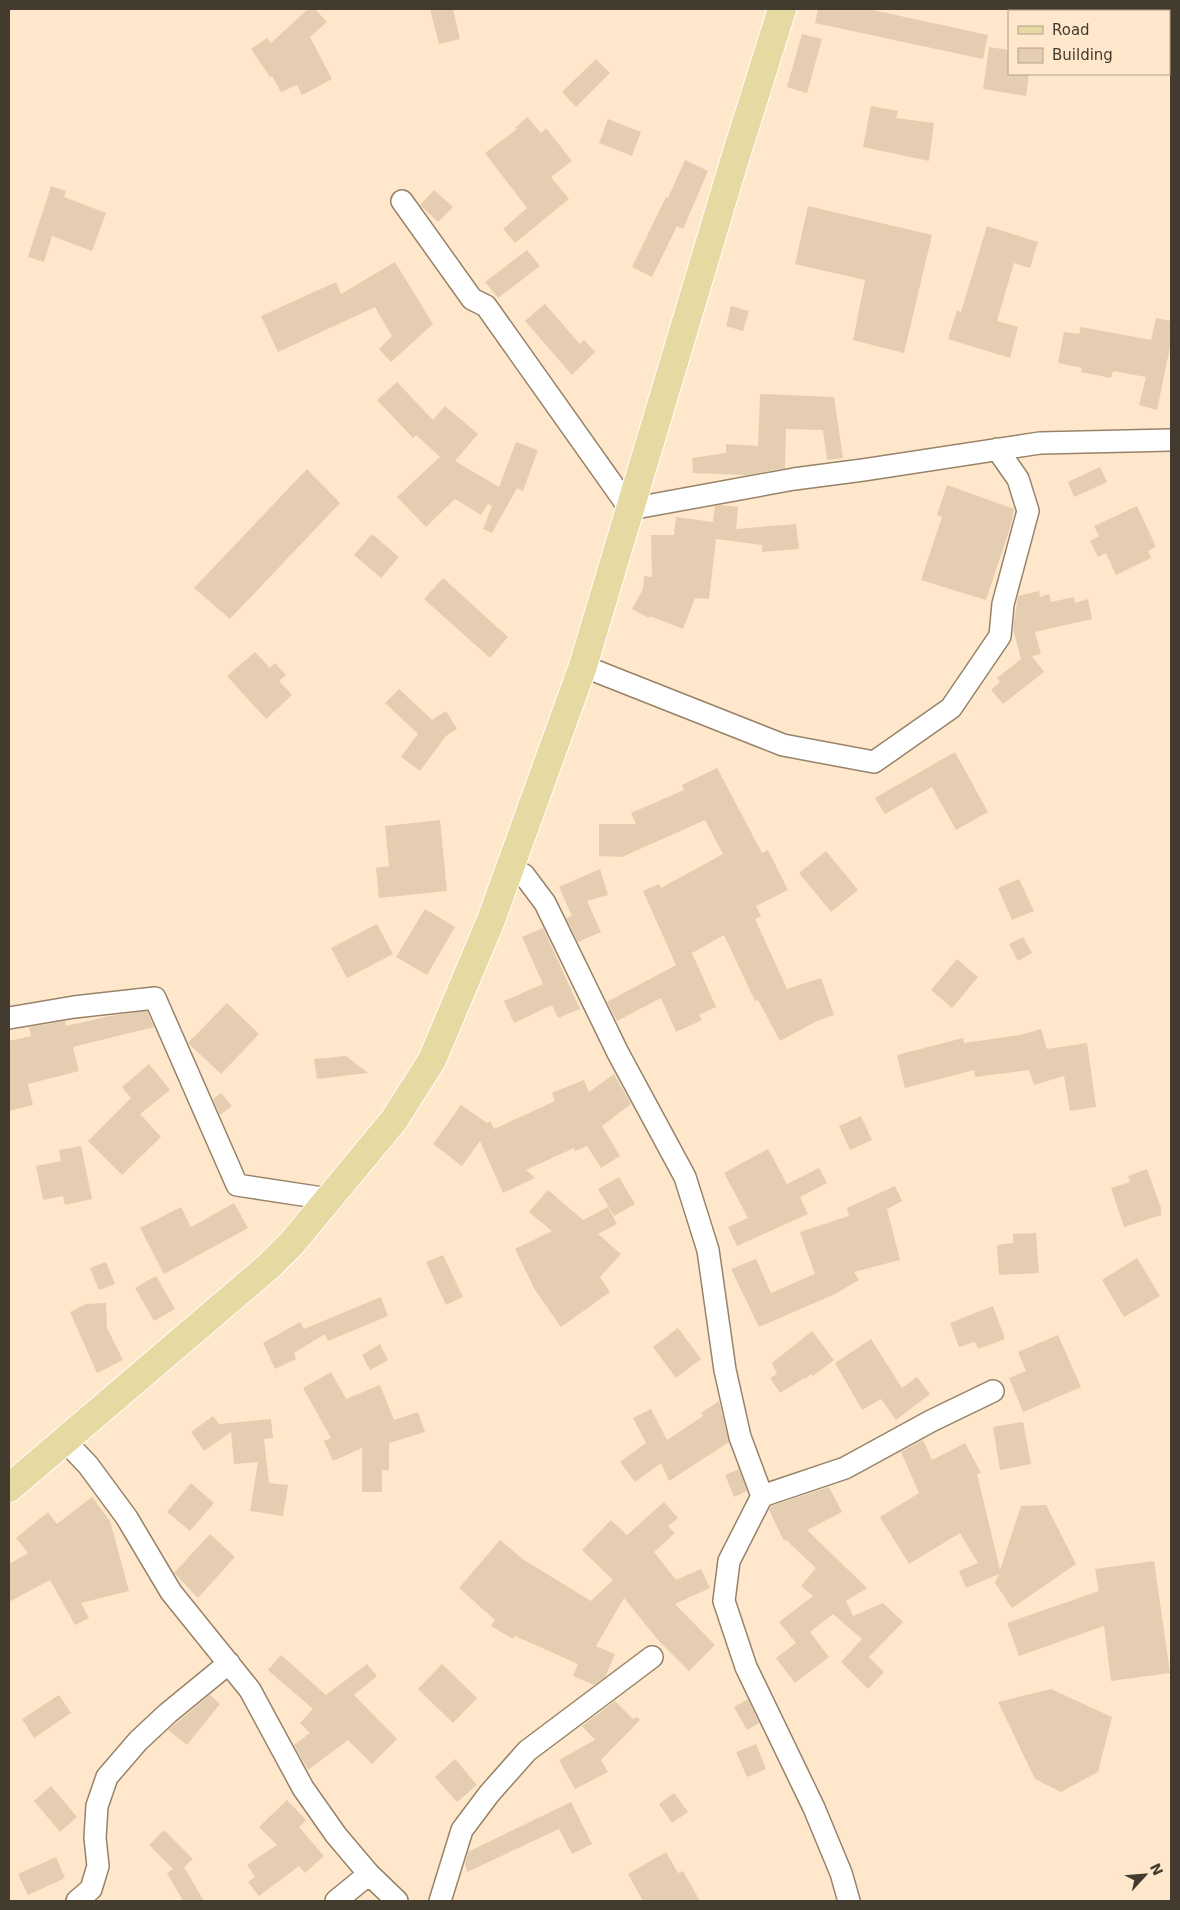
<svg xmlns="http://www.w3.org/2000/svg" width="1180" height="1910" font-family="'DejaVu Sans',sans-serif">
  <rect width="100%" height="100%" fill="#fee7ca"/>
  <path fill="#e4cdb0" d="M 308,9 L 315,9 L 327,22 L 310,37 L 332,79 L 302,95 L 297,85 L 281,92 L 272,76 L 270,77 L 251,49 L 267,38 L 271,43 Z
    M 430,9 L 453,9 L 460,39 L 439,44 Z
    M 818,9 L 868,9 L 988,35 L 983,59 L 815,23 Z
    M 802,34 L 822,39 L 807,93 L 787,87 Z
    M 989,47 L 1009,50 L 1009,74 L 1029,74 L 1026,96 L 983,89 Z
    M 596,59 L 610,73 L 576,107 L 562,92 Z
    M 871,106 L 898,111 L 896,118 L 934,123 L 929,161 L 863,147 Z
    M 527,117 L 541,133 L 546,128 L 572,161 L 551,177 L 569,199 L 515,243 L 503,229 L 527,208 L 485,153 L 517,129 L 515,128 Z
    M 608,119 L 641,132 L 632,156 L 599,143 Z
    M 685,160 L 708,171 L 683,229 L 677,226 L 652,277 L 632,267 L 666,197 L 668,198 Z
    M 51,186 L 66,191 L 64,197 L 106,213 L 92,251 L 52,236 L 44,262 L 28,257 Z
    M 434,190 L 453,207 L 438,222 L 420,205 Z
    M 808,206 L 932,235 L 904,353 L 853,340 L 865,280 L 795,264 Z
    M 987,226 L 1038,242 L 1030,268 L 1014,263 L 997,321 L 1018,327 L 1010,358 L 948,339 L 957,310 L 961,312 Z
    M 527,250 L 540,266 L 498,298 L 485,282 Z
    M 395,262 L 433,324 L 391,362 L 379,349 L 392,336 L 375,307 L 278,352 L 261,316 L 336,282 L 341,294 Z
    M 545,304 L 580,344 L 584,340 L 595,352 L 572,375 L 525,321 Z
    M 731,306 L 749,311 L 743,331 L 726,326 Z
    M 1156,318 L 1171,321 L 1171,342 L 1157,410 L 1139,405 L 1146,377 L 1113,371 L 1111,378 L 1081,372 L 1082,368 L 1058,363 L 1064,332 L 1079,334 L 1081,327 L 1151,340 Z
    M 397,382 L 433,420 L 445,406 L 478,434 L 455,461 L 499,487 L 516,442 L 538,450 L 523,491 L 517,488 L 492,533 L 483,529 L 492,506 L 488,504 L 481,515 L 455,499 L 426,527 L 397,497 L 440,457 L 416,435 L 413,438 L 377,400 Z
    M 760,394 L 834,397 L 843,458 L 827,460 L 823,430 L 786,429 L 785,468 L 746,475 L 693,473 L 692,458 L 726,453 L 726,444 L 758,446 Z
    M 1100,467 L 1107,482 L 1074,497 L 1068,482 Z
    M 307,469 L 340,503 L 230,619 L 194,588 Z
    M 947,485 L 1014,509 L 1011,525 L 986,600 L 921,580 L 942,517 L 937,515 Z
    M 720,505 L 738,507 L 736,529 L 796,524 L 799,549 L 762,552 L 762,545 L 716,539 L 709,599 L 695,598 L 683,629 L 650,616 L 649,618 L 632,609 L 643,589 L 644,576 L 652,577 L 651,535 L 674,535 L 676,517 L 713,522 L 715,506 Z
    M 1137,506 L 1156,547 L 1148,551 L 1151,558 L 1116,575 L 1106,553 L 1098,557 L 1090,541 L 1099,536 L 1094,526 Z
    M 372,534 L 399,557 L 381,578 L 354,555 Z
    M 443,578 L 508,637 L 490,658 L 424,599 Z
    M 1039,591 L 1040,597 L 1049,594 L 1051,602 L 1074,597 L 1075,603 L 1088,599 L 1092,619 L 1035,632 L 1041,654 L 1032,656 L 1044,672 L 1003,704 L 991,690 L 1000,682 L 997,678 L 1021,659 L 1013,629 L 1018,596 Z
    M 255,652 L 270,668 L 275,663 L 286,675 L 279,681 L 292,695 L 266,719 L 227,676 Z
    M 399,689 L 432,720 L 446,711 L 457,729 L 446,736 L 420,771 L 401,757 L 418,734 L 385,703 Z
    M 955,752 L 988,812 L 956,830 L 932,787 L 885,814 L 875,798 Z
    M 717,768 L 762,853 L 768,850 L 788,890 L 756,906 L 761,916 L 755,919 L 787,989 L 821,978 L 834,1015 L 817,1021 L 780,1041 L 758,1000 L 755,1001 L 724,935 L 692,953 L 716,1007 L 699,1015 L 702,1020 L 676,1032 L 661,998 L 617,1021 L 607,1002 L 676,965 L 643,891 L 659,884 L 661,888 L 723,854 L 705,820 L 622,857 L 599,856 L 599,824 L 636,824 L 631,813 L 684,790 L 682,785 Z
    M 440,820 L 447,891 L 379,898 L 376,868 L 389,866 L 385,826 Z
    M 826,851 L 858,890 L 831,912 L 799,873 Z
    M 600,869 L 608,895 L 587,901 L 601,932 L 578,942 L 566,918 L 572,916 L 559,887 Z
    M 1019,879 L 1034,911 L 1012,920 L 998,888 Z
    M 425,909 L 455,927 L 427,975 L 396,957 Z
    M 377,924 L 393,954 L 347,978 L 331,948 Z
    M 543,928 L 580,1009 L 558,1018 L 552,1005 L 514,1023 L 504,1001 L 543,984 L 522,937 Z
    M 1023,937 L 1032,953 L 1018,961 L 1009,944 Z
    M 957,959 L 978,977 L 952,1008 L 931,990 Z
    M 227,1003 L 259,1034 L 221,1074 L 188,1043 Z
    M 147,1011 L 154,1027 L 73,1047 L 79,1071 L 28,1084 L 33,1105 L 9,1111 L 9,1041 L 31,1036 L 29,1027 L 65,1021 L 66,1026 L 110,1016 Z
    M 1041,1029 L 1047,1049 L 1087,1043 L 1096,1107 L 1070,1111 L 1064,1076 L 1034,1085 L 1029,1070 L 975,1077 L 974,1070 L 905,1088 L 897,1055 L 963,1038 L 964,1043 L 1020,1035 Z
    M 346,1056 L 368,1073 L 317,1079 L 314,1059 Z
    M 149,1064 L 170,1090 L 140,1114 L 161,1137 L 122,1175 L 88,1141 L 131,1098 L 122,1087 Z
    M 614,1074 L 631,1104 L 602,1126 L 620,1156 L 601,1168 L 587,1146 L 575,1151 L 574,1148 L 526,1170 L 535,1178 L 503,1193 L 480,1141 L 462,1166 L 433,1144 L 461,1105 L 487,1123 L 490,1121 L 494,1129 L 555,1101 L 552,1093 L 584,1080 L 589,1092 Z
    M 221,1093 L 232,1106 L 220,1115 L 213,1099 Z
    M 861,1116 L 872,1140 L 850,1150 L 839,1126 Z
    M 81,1146 L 92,1199 L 65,1205 L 63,1196 L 43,1200 L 36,1166 L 61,1161 L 59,1150 Z
    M 768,1149 L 787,1184 L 819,1168 L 827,1183 L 800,1197 L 808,1214 L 737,1246 L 728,1227 L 748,1218 L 724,1173 Z
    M 1147,1169 L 1161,1208 L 1161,1215 L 1124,1227 L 1111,1188 L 1130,1182 L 1128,1176 Z
    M 619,1177 L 635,1204 L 614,1216 L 598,1189 Z
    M 895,1186 L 902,1201 L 887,1209 L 900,1260 L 854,1272 L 859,1280 L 835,1294 L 759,1327 L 731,1269 L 756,1259 L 771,1293 L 815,1274 L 800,1232 L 849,1216 L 847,1208 Z
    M 548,1190 L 583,1220 L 608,1207 L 617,1224 L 598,1234 L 621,1254 L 600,1277 L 610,1292 L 561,1327 L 535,1290 L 515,1249 L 552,1231 L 529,1212 Z
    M 234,1203 L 248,1228 L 164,1274 L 140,1228 L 181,1207 L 191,1227 Z
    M 1036,1233 L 1039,1273 L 999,1275 L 997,1245 L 1013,1243 L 1013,1234 Z
    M 443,1255 L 463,1297 L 446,1305 L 426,1262 Z
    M 1137,1258 L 1160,1296 L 1124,1317 L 1102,1280 Z
    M 106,1262 L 115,1284 L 99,1290 L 90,1268 Z
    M 156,1276 L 175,1309 L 154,1321 L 135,1288 Z
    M 381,1297 L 388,1316 L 328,1341 L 325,1334 L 294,1353 L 296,1359 L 275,1369 L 263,1343 L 300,1322 L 304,1329 Z
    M 106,1303 L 107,1328 L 123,1360 L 97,1373 L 70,1312 L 86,1304 Z
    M 993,1306 L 1005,1339 L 978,1349 L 975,1342 L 959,1347 L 950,1323 Z
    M 678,1328 L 701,1359 L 676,1378 L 653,1347 Z
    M 812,1331 L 834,1360 L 813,1376 L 811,1374 L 805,1379 L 804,1378 L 780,1393 L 770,1378 L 777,1374 L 772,1363 Z
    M 1058,1335 L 1081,1387 L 1023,1412 L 1009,1378 L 1026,1371 L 1018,1352 Z
    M 871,1339 L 902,1388 L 917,1377 L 930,1394 L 896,1420 L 881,1399 L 862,1410 L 835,1363 Z
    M 380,1344 L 388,1360 L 370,1370 L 362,1355 Z
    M 331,1372 L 346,1399 L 380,1385 L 394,1420 L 418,1412 L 425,1432 L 389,1443 L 389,1470 L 382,1470 L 382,1492 L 362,1492 L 362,1448 L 333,1461 L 324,1441 L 331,1438 L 303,1388 Z
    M 719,1401 L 729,1442 L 669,1481 L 661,1463 L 635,1482 L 620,1462 L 646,1443 L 633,1418 L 651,1409 L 667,1440 L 703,1416 L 701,1413 Z
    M 213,1416 L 219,1424 L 271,1419 L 273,1438 L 264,1439 L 269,1483 L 288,1485 L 283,1516 L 250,1511 L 258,1462 L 234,1464 L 231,1432 L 204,1451 L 191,1432 Z
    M 1023,1422 L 1031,1464 L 1000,1470 L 993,1427 Z
    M 923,1440 L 932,1460 L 965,1443 L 981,1473 L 977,1474 L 1000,1570 L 1021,1506 L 1046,1505 L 1076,1564 L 1012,1608 L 995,1583 L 999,1574 L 966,1588 L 959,1571 L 978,1563 L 960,1533 L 909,1564 L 880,1517 L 919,1493 L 901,1452 Z
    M 739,1469 L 747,1491 L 734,1497 L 725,1475 Z
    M 191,1483 L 214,1503 L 190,1531 L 167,1512 Z
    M 829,1487 L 842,1512 L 807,1530 L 867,1588 L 846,1601 L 853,1616 L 883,1603 L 903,1622 L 869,1657 L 884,1672 L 868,1689 L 841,1662 L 862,1639 L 833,1614 L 810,1632 L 829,1657 L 795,1683 L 776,1658 L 796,1643 L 779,1622 L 813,1596 L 801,1586 L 816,1568 L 786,1540 L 784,1541 L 769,1510 L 771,1506 Z
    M 92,1497 L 110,1521 L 129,1591 L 81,1603 L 89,1618 L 75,1625 L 50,1580 L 9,1602 L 9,1564 L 28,1553 L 16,1538 L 48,1512 L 57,1524 Z
    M 664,1502 L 678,1518 L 668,1526 L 675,1533 L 654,1552 L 676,1580 L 701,1569 L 710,1588 L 675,1604 L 715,1645 L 689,1671 L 658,1640 L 624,1598 L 596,1646 L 615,1654 L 605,1677 L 594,1685 L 573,1676 L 578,1664 L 515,1636 L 513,1639 L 491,1626 L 495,1620 L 459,1588 L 500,1540 L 524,1560 L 591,1601 L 613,1580 L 582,1550 L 611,1520 L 627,1535 Z
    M 210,1534 L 235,1557 L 198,1598 L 174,1573 Z
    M 1154,1561 L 1170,1673 L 1111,1681 L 1104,1626 L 1019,1656 L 1007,1623 L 1099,1591 L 1095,1569 Z
    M 281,1655 L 326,1695 L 367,1664 L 377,1676 L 354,1695 L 397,1739 L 372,1764 L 348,1740 L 308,1770 L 294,1745 L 310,1733 L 300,1723 L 313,1709 L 268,1670 Z
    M 442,1664 L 477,1698 L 453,1723 L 418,1689 Z
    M 1051,1689 L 1112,1717 L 1098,1772 L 1061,1792 L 1035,1779 L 998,1702 Z
    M 59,1695 L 71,1713 L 34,1738 L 22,1719 Z
    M 210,1695 L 220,1704 L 187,1745 L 168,1730 Z
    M 748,1699 L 759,1723 L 747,1730 L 734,1707 Z
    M 615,1701 L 633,1719 L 637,1717 L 640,1720 L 601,1760 L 608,1772 L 575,1789 L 559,1760 L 595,1740 L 582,1726 Z
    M 756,1744 L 766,1769 L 747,1777 L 736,1752 Z
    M 455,1759 L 477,1785 L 457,1802 L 435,1777 Z
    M 51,1786 L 77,1817 L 60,1832 L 34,1801 Z
    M 674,1793 L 688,1812 L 672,1823 L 659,1804 Z
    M 287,1800 L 306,1820 L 299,1827 L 324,1856 L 305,1873 L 299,1866 L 259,1896 L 248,1882 L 255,1877 L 247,1865 L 277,1845 L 259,1827 Z
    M 571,1802 L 592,1844 L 572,1854 L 559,1829 L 467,1872 L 465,1864 L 468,1852 Z
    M 164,1830 L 193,1859 L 184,1867 L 204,1901 L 183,1901 L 167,1873 L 173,1869 L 149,1845 Z
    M 666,1852 L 678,1873 L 683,1871 L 700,1901 L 643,1901 L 628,1874 Z
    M 56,1857 L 65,1878 L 28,1895 L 18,1874 Z"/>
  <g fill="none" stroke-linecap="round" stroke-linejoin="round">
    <defs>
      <path id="minor" d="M 402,201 L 472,299 L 486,306 L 630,509 L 794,479 L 863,470 L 1040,443 L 1171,440
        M 583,666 L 783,745 L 874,762 L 951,708 L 1000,636 L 1003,604 L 1028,511 L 1018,479 L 997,449
        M 510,868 L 524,875 L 545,903 L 618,1053 L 685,1177 L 708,1250 L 725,1370 L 740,1437 L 762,1496 L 729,1561 L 724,1601 L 746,1667 L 814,1808 L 841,1873 L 849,1901
        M 9,1018 L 74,1007 L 155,998 L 237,1185 L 329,1199
        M 65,1441 L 88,1465 L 127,1518 L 171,1592 L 250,1690 L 303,1788 L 336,1835 L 369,1874 L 397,1901
        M 762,1496 L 845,1468 L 931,1421 L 993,1391
        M 77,1901 L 91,1889 L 98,1866 L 95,1838 L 97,1806 L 107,1777 L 138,1741 L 168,1713 L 229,1663
        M 336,1901 L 369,1874
        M 440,1901 L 462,1830 L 489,1794 L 527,1751 L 652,1657"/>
      <path id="primary" d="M 9,1488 L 269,1266 L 292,1243 L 394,1120 L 432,1060 L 491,920 L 583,666 L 733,165 L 782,9"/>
    </defs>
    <use href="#minor" stroke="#988368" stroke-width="24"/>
    <use href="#primary" stroke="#fff" stroke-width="30"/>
    <use href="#minor" stroke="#fff" stroke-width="21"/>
    <use href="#primary" stroke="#e6d9a1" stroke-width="28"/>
  </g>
  <rect width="1180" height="1910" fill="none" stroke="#443b2f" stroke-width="20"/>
  <rect x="1008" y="10" width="162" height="65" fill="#fee7ca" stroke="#b4a28c"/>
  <rect x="1018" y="26" width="25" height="8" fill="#e6d9a1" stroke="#b4a28c"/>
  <text x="1052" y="35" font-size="15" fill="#443b2f">Road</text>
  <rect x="1018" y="48" width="25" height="15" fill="#e4cdb0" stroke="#b4a28c"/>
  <text x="1052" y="60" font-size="15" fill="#443b2f">Building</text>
  <g transform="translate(1145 1875) rotate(64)" stroke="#fee7ca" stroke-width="4" paint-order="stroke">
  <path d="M0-4L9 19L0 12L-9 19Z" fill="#443b2f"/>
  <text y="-8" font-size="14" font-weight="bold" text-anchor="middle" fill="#443b2f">N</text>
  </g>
</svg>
